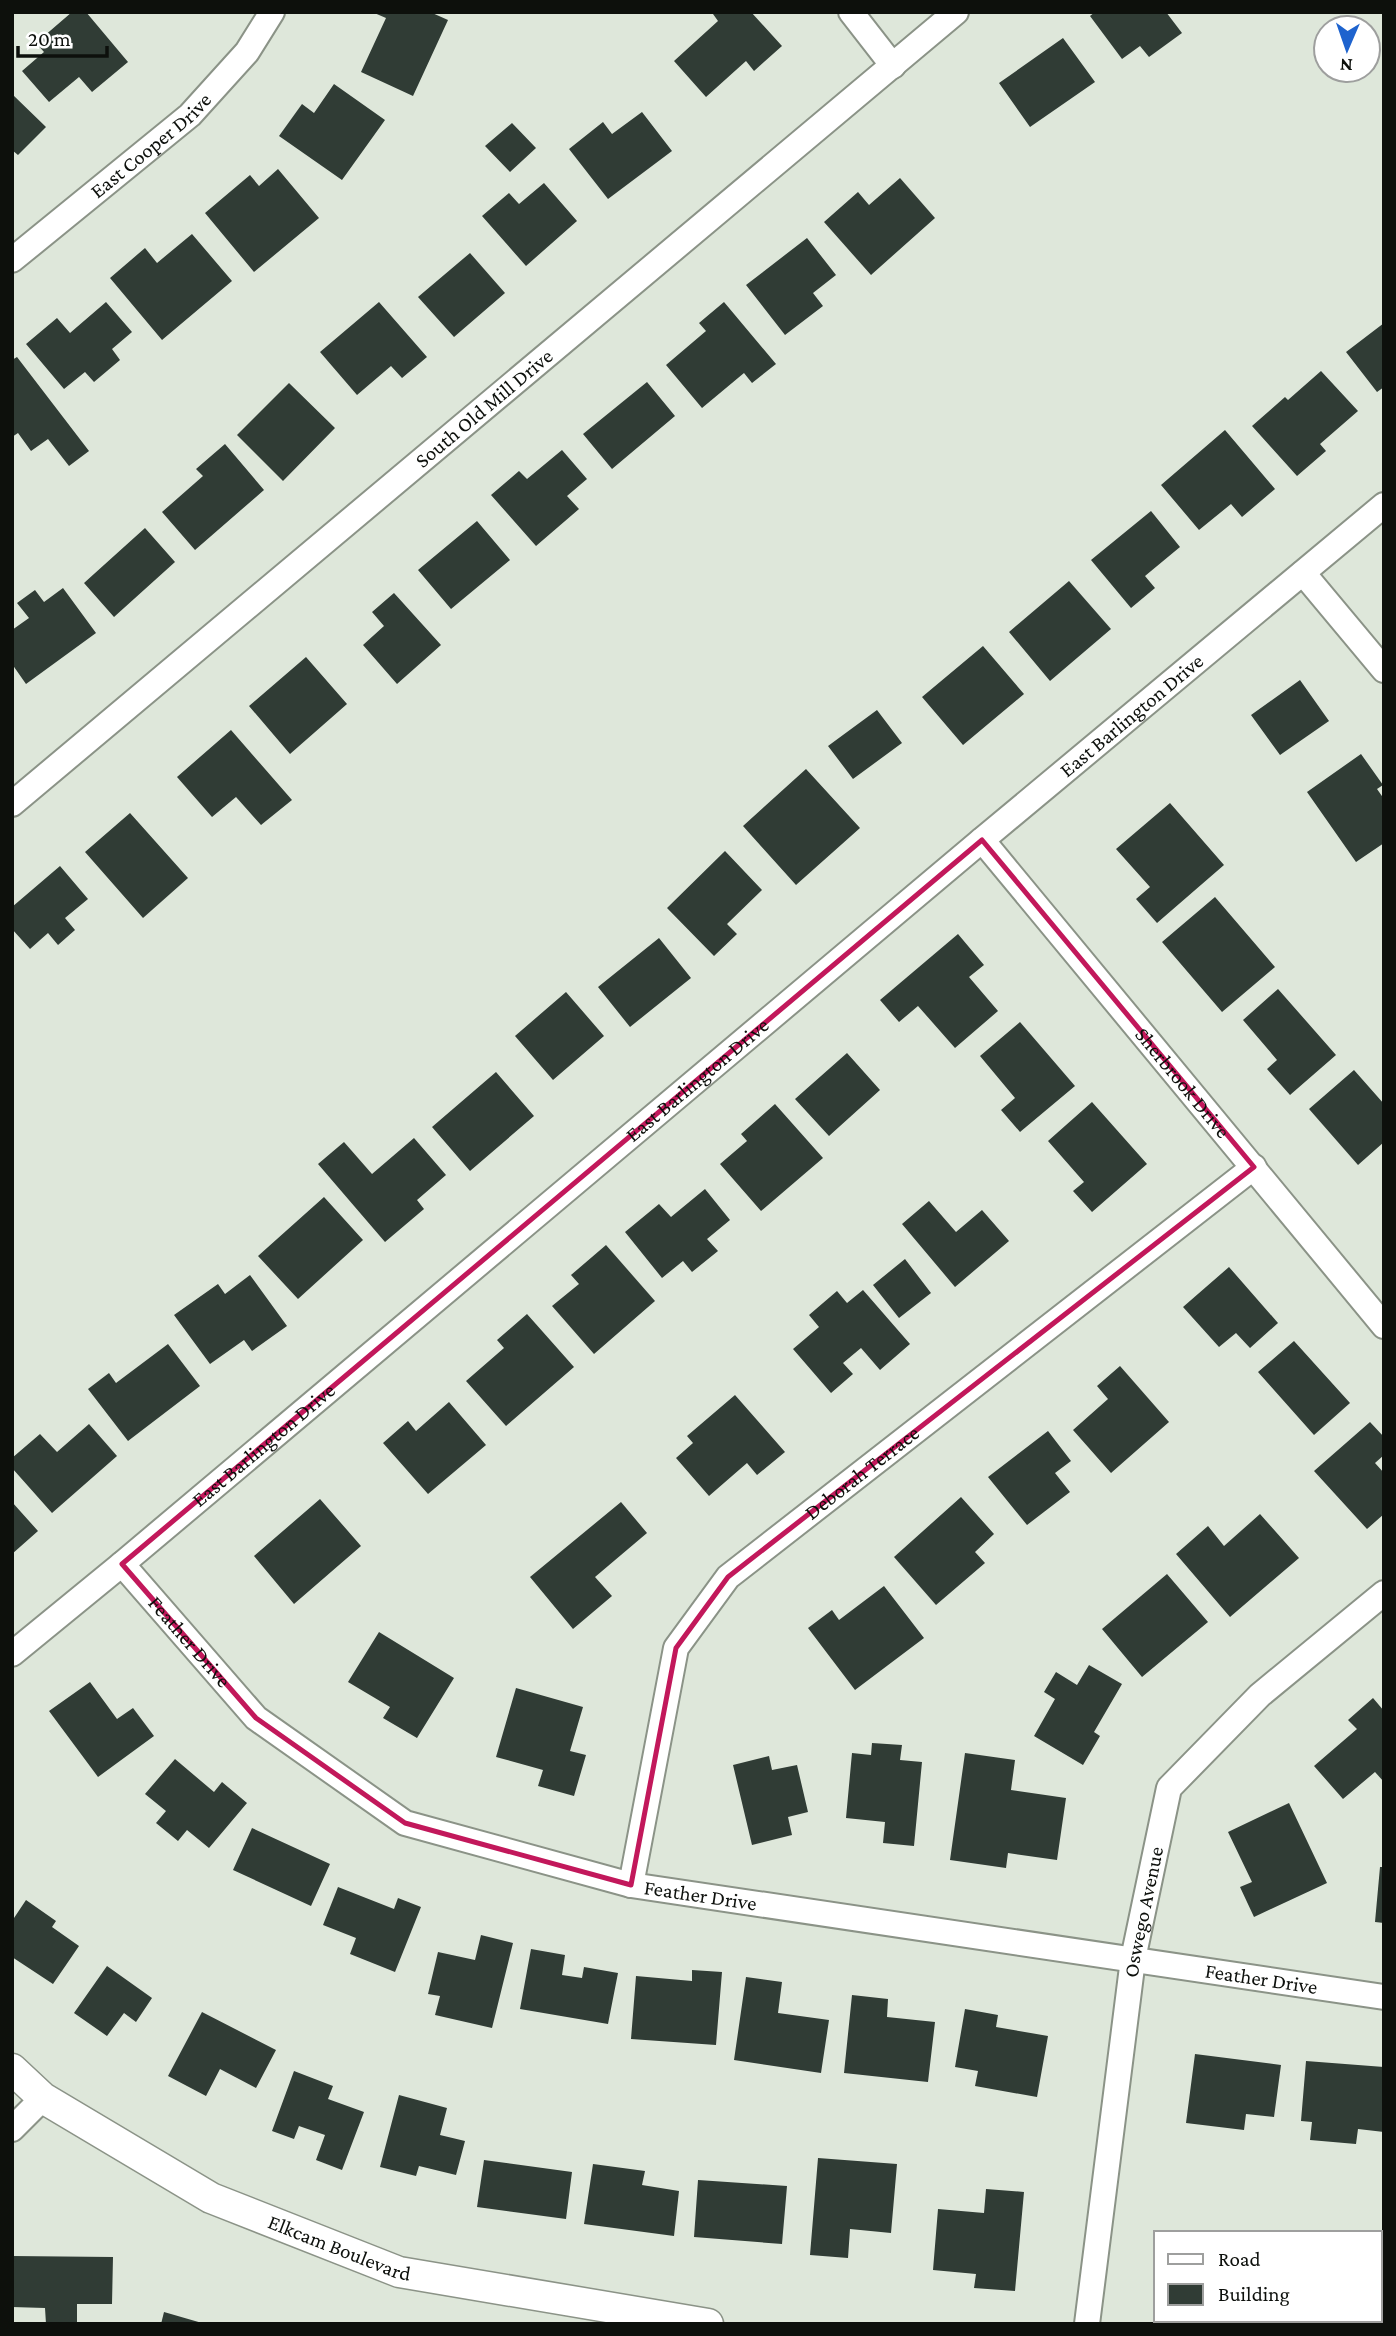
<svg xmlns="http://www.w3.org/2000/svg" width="1396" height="2336" font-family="'Crimson Pro',serif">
  <rect width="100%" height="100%" fill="#dee7da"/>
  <path fill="#303c35" d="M 72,12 L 86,12 L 128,62 L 92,92 L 79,77 L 49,102 L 22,71 L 44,52 L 36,43 Z
    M 372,12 L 430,12 L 448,20 L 413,96 L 361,72 L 386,18 Z
    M 715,12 L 751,12 L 782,46 L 754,71 L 746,61 L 706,97 L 674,61 L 718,21 L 713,14 Z
    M 1095,12 L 1166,12 L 1182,33 L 1149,57 L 1140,46 L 1122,59 L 1090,16 Z
    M 1063,38 L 1095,82 L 1030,127 L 999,83 Z
    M 334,84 L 385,120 L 342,180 L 279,136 L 302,104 L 314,113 Z
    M 12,94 L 46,127 L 18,155 L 12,150 Z
    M 642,112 L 672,151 L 608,199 L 569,149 L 603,122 L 612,134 Z
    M 512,123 L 536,148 L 510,172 L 485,146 Z
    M 278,169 L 319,218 L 254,272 L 205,213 L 250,175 L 259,186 Z
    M 900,178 L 935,218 L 871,275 L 824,222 L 858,192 L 869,205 Z
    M 544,183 L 577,221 L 526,266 L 482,216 L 509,193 L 519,204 Z
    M 192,234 L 232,281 L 162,340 L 110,278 L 145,248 L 157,263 Z
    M 807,238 L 836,275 L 813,293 L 823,306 L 785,335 L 746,285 Z
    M 470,253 L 505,293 L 454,337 L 418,297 Z
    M 106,302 L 132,332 L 112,349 L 120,360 L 94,382 L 85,372 L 64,389 L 26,344 L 57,318 L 70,333 Z
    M 379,302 L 427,357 L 402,378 L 391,366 L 357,395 L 320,352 Z
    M 724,302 L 776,364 L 752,383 L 744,373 L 702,408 L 666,365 L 706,331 L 699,323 Z
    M 1384,323 L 1384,387 L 1377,392 L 1346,352 Z
    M 17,357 L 89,451 L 69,466 L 48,439 L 31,451 L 18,433 L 12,437 L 12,360 Z
    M 1321,371 L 1358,411 L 1320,444 L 1326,451 L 1297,476 L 1252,426 L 1285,397 L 1288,400 Z
    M 647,382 L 675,416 L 612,469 L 583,434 Z
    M 289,383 L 335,428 L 283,481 L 237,435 Z
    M 1225,430 L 1275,489 L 1242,517 L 1231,504 L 1199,530 L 1161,485 Z
    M 225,444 L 264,490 L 195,550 L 162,512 L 203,476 L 196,469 Z
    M 562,450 L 587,479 L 567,496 L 579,509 L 536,546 L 491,495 L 519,471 L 527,479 Z
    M 1151,511 L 1180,547 L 1145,576 L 1155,588 L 1131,608 L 1091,560 Z
    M 477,521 L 510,560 L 451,609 L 418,570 Z
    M 145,528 L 175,562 L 114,617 L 84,583 Z
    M 1069,581 L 1111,629 L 1050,681 L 1009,632 Z
    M 63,588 L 96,633 L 26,684 L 12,664 L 12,630 L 29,618 L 17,603 L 35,590 L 44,602 Z
    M 394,593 L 441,645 L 397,684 L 363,645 L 384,626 L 372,612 Z
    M 983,646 L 1024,694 L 963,745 L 922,697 Z
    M 306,657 L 347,704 L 290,754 L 249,706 Z
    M 1300,680 L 1329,721 L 1280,755 L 1251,715 Z
    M 877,710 L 902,743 L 853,779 L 828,746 Z
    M 231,730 L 292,800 L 261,825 L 236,797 L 212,817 L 177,777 Z
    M 1361,754 L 1383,785 L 1377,789 L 1384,799 L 1384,843 L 1356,862 L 1307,792 Z
    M 806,769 L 860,828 L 796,885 L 743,826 Z
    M 1170,803 L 1224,865 L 1157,923 L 1136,899 L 1150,887 L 1116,849 Z
    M 130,813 L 188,878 L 143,918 L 85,852 Z
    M 725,851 L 762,890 L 727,924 L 737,934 L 714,956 L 667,908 Z
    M 60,866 L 88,899 L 65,918 L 75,930 L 58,945 L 48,933 L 30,949 L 12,929 L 12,907 Z
    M 1215,897 L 1275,967 L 1222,1012 L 1162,942 Z
    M 958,934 L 984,965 L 969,977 L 998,1011 L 955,1048 L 918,1006 L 899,1022 L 880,1000 Z
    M 659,938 L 691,978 L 630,1027 L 598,987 Z
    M 1278,989 L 1336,1055 L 1290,1095 L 1267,1069 L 1277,1060 L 1243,1020 Z
    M 566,992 L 604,1036 L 553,1080 L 515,1036 Z
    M 1020,1022 L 1075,1086 L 1020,1132 L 1001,1110 L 1015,1098 L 980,1056 Z
    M 847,1053 L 880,1090 L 829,1136 L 795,1099 Z
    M 1354,1070 L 1384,1104 L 1384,1142 L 1358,1165 L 1309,1109 Z
    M 496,1072 L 534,1116 L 470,1171 L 432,1127 Z
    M 1092,1102 L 1147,1164 L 1092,1212 L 1073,1191 L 1084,1182 L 1048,1141 Z
    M 775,1104 L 823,1158 L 761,1211 L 720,1164 L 747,1141 L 741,1134 Z
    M 414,1138 L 446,1175 L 417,1200 L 424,1209 L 385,1242 L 318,1164 L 344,1142 L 372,1174 Z
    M 705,1189 L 730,1220 L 707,1239 L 718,1251 L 692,1272 L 683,1261 L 662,1278 L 625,1232 L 659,1204 L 671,1217 Z
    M 324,1197 L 363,1240 L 298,1299 L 258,1256 Z
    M 929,1201 L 956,1232 L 982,1210 L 1009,1241 L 955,1287 L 902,1224 Z
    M 606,1245 L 655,1301 L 594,1354 L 552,1306 L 579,1284 L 571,1275 Z
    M 905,1259 L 931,1293 L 899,1318 L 873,1285 Z
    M 1229,1267 L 1278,1323 L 1250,1348 L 1236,1333 L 1219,1347 L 1183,1307 Z
    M 250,1275 L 287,1326 L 252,1351 L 244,1340 L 210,1364 L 174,1315 L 218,1284 L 225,1294 Z
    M 863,1290 L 910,1344 L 880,1370 L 861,1348 L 843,1363 L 853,1374 L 831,1393 L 793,1349 L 819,1327 L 809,1315 L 837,1291 L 847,1303 Z
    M 527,1314 L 574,1367 L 506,1426 L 466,1381 L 504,1348 L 497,1340 Z
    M 1294,1341 L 1350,1403 L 1314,1435 L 1258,1372 Z
    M 168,1344 L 200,1386 L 128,1441 L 88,1389 L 109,1373 L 116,1383 Z
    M 1120,1366 L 1169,1422 L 1111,1473 L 1073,1430 L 1108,1399 L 1097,1386 Z
    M 735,1395 L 785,1452 L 757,1475 L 747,1463 L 709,1496 L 676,1458 L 693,1443 L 687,1436 Z
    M 449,1402 L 486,1445 L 428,1494 L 383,1443 L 408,1421 L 416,1431 Z
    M 1370,1422 L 1384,1437 L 1384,1455 L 1375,1463 L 1384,1473 L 1384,1514 L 1367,1529 L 1314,1471 Z
    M 89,1424 L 117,1456 L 52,1513 L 12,1468 L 12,1458 L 40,1434 L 57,1452 Z
    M 1048,1431 L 1071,1461 L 1055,1473 L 1070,1492 L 1027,1525 L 988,1477 Z
    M 961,1497 L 994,1534 L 975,1552 L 985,1563 L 936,1605 L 894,1557 Z
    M 320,1499 L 361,1546 L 294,1604 L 254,1556 Z
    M 12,1502 L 38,1531 L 12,1554 Z
    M 621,1502 L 647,1533 L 595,1577 L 612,1596 L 573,1629 L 530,1577 Z
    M 1260,1514 L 1299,1558 L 1230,1617 L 1176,1554 L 1208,1526 L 1224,1546 Z
    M 1167,1574 L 1208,1622 L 1142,1677 L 1102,1629 Z
    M 884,1586 L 924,1638 L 855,1690 L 808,1628 L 832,1610 L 839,1620 Z
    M 379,1632 L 454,1678 L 417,1738 L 383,1718 L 390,1707 L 348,1682 Z
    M 1089,1665 L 1122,1684 L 1094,1732 L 1100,1736 L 1083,1765 L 1034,1736 L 1055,1699 L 1044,1692 L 1056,1672 L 1077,1685 Z
    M 90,1682 L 117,1719 L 133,1708 L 154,1736 L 98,1777 L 49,1711 Z
    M 516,1688 L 583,1707 L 570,1751 L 586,1755 L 574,1796 L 538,1786 L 543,1770 L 496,1757 Z
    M 1373,1698 L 1384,1711 L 1384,1782 L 1375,1772 L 1343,1799 L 1314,1766 L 1357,1729 L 1348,1720 Z
    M 872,1743 L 902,1745 L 900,1760 L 922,1762 L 914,1846 L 883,1843 L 885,1822 L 846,1818 L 852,1753 L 871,1755 Z
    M 965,1753 L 1015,1760 L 1011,1790 L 1066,1798 L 1057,1860 L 1008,1853 L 1006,1868 L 950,1860 Z
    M 769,1756 L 772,1770 L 797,1765 L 808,1812 L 788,1817 L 792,1835 L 752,1845 L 733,1765 Z
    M 175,1759 L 214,1792 L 222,1782 L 247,1803 L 209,1848 L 187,1830 L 178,1841 L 156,1823 L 166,1811 L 145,1794 Z
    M 1289,1803 L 1327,1883 L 1254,1917 L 1240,1887 L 1252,1882 L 1228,1832 Z
    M 252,1828 L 330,1864 L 311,1906 L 233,1870 Z
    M 1380,1867 L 1384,1867 L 1384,1923 L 1375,1922 Z
    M 338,1887 L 394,1909 L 398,1898 L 421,1907 L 395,1972 L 350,1954 L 356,1938 L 323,1925 Z
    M 26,1900 L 56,1921 L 52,1927 L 79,1946 L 53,1984 L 12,1957 L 12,1921 Z
    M 481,1935 L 513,1943 L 492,2028 L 435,2015 L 440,1996 L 428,1994 L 438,1952 L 475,1960 Z
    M 531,1949 L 565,1955 L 562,1975 L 582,1978 L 584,1967 L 618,1973 L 608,2024 L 520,2009 Z
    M 107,1966 L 152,1998 L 136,2022 L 124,2013 L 107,2036 L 74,2013 Z
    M 692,1970 L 722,1972 L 716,2045 L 631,2039 L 636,1976 L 692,1981 Z
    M 746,1977 L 782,1982 L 778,2013 L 829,2020 L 821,2073 L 734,2060 Z
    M 852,1995 L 888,1999 L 887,2017 L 935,2022 L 928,2082 L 844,2073 Z
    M 965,2009 L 998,2015 L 996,2027 L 1048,2036 L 1037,2097 L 975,2086 L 978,2071 L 955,2067 Z
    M 202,2012 L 276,2050 L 256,2088 L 220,2069 L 206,2096 L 168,2076 Z
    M 1195,2054 L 1281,2065 L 1274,2117 L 1246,2114 L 1244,2130 L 1186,2123 Z
    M 1306,2061 L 1384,2067 L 1384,2132 L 1358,2129 L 1356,2144 L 1310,2140 L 1312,2122 L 1301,2121 Z
    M 294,2071 L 333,2086 L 328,2099 L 364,2112 L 342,2170 L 316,2160 L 325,2135 L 299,2126 L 294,2139 L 272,2131 Z
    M 399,2095 L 447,2108 L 440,2135 L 465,2141 L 456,2175 L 419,2166 L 416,2176 L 380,2167 Z
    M 818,2158 L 897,2164 L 891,2233 L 850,2229 L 848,2258 L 810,2255 Z
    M 484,2160 L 572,2172 L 566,2219 L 477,2207 Z
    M 593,2164 L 645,2171 L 642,2185 L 679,2191 L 674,2236 L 584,2224 Z
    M 698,2180 L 787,2186 L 782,2244 L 694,2237 Z
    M 986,2189 L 1024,2192 L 1015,2291 L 974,2288 L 976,2274 L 933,2270 L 938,2209 L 984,2213 Z
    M 12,2256 L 113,2257 L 112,2304 L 77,2304 L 77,2324 L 46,2324 L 45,2308 L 12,2307 Z
    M 1380,2278 L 1384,2279 L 1384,2324 L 1370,2324 L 1371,2320 L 1380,2320 Z
    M 164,2312 L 202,2323 L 202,2324 L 161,2324 Z"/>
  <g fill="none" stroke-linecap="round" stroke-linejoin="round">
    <defs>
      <g id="minor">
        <path d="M 851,12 L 893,66"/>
        <path id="s1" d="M 12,260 L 190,115 L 247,52 L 272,12"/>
        <path d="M 1303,573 L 1384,670"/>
        <path id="s2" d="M 12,804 L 956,12"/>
        <path id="s3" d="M 982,840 L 1384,1326"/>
        <path id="s4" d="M 122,1564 L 256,1718 L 405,1823 L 631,1885 L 1384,1997"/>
        <path id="s5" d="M 12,1654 L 122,1564 L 982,840 L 1384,505"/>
        <path id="s6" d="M 631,1885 L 676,1648 L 728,1577 L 1254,1167"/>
        <path d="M 12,2129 L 43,2098"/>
        <path id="s7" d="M 1087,2324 L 1133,1959 L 1169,1788 L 1260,1695 L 1384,1593"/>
      </g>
      <g id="tertiary">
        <path id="s8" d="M 12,2069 L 43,2098 L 211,2198 L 399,2272 L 708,2324"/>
      </g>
    </defs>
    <use href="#minor" stroke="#8b9387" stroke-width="28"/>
    <use href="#tertiary" stroke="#8b9387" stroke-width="33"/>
    <use href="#minor" stroke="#fff" stroke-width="24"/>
    <use href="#tertiary" stroke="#fff" stroke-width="30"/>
  </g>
  <path fill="none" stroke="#c2185b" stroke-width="5" stroke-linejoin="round" d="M 982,840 L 1254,1167 L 728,1577 L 676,1648 L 631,1885 L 405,1823 L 256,1718 L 122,1564 Z"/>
  <g text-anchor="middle" stroke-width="7" stroke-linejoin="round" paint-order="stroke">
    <g font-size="21" fill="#0d100c" stroke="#fff">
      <text dy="7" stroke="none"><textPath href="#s1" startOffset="180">East Cooper Drive</textPath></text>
      <text dy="7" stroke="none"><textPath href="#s2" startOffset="616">South Old Mill Drive</textPath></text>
      <text dy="7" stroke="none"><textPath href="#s5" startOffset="1461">East Barlington Drive</textPath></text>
      <text dy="7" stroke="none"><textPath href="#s5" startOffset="894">East Barlington Drive</textPath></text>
      <text dy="7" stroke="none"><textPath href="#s3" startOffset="315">Sherbrook Drive</textPath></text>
      <text dy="7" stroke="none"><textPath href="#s5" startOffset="327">East Barlington Drive</textPath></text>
      <text dy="7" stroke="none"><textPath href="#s6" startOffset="499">Deborah Terrace</textPath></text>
      <text dy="7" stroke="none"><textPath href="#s4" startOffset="103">Feather Drive</textPath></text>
      <text dy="7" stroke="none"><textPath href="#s4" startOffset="691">Feather Drive</textPath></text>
      <text dy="7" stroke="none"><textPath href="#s7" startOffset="416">Oswego Avenue</textPath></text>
      <text dy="7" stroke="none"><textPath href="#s4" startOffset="1258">Feather Drive</textPath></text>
      <text dy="7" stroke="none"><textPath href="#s8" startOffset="376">Elkcam Boulevard</textPath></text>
    </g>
  </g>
  <rect width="1396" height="2336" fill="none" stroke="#0d100c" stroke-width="28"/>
  <rect x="1154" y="2231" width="228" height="91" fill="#ffffff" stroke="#9e9f9e" stroke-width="2"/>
  <rect x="1168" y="2254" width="35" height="10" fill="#ffffff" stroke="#9e9f9e" stroke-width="2"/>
  <text x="1218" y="2266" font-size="21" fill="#0d100c">Road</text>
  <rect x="1168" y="2284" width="35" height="21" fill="#303c35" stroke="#9e9f9e" stroke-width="2"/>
  <text x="1218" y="2301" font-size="21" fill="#0d100c">Building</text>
  <g transform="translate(1347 49) rotate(182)"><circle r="33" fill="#ffffff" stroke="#9e9f9e" stroke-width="2"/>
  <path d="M0-5L12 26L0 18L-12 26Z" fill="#1e63ce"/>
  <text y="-10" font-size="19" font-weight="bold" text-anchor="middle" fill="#0d100c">N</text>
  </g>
  <path d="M18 46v10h89v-10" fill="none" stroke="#0d100c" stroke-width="3.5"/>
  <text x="28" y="46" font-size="21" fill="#0d100c" stroke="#ffffff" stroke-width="5" paint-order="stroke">20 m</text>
</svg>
